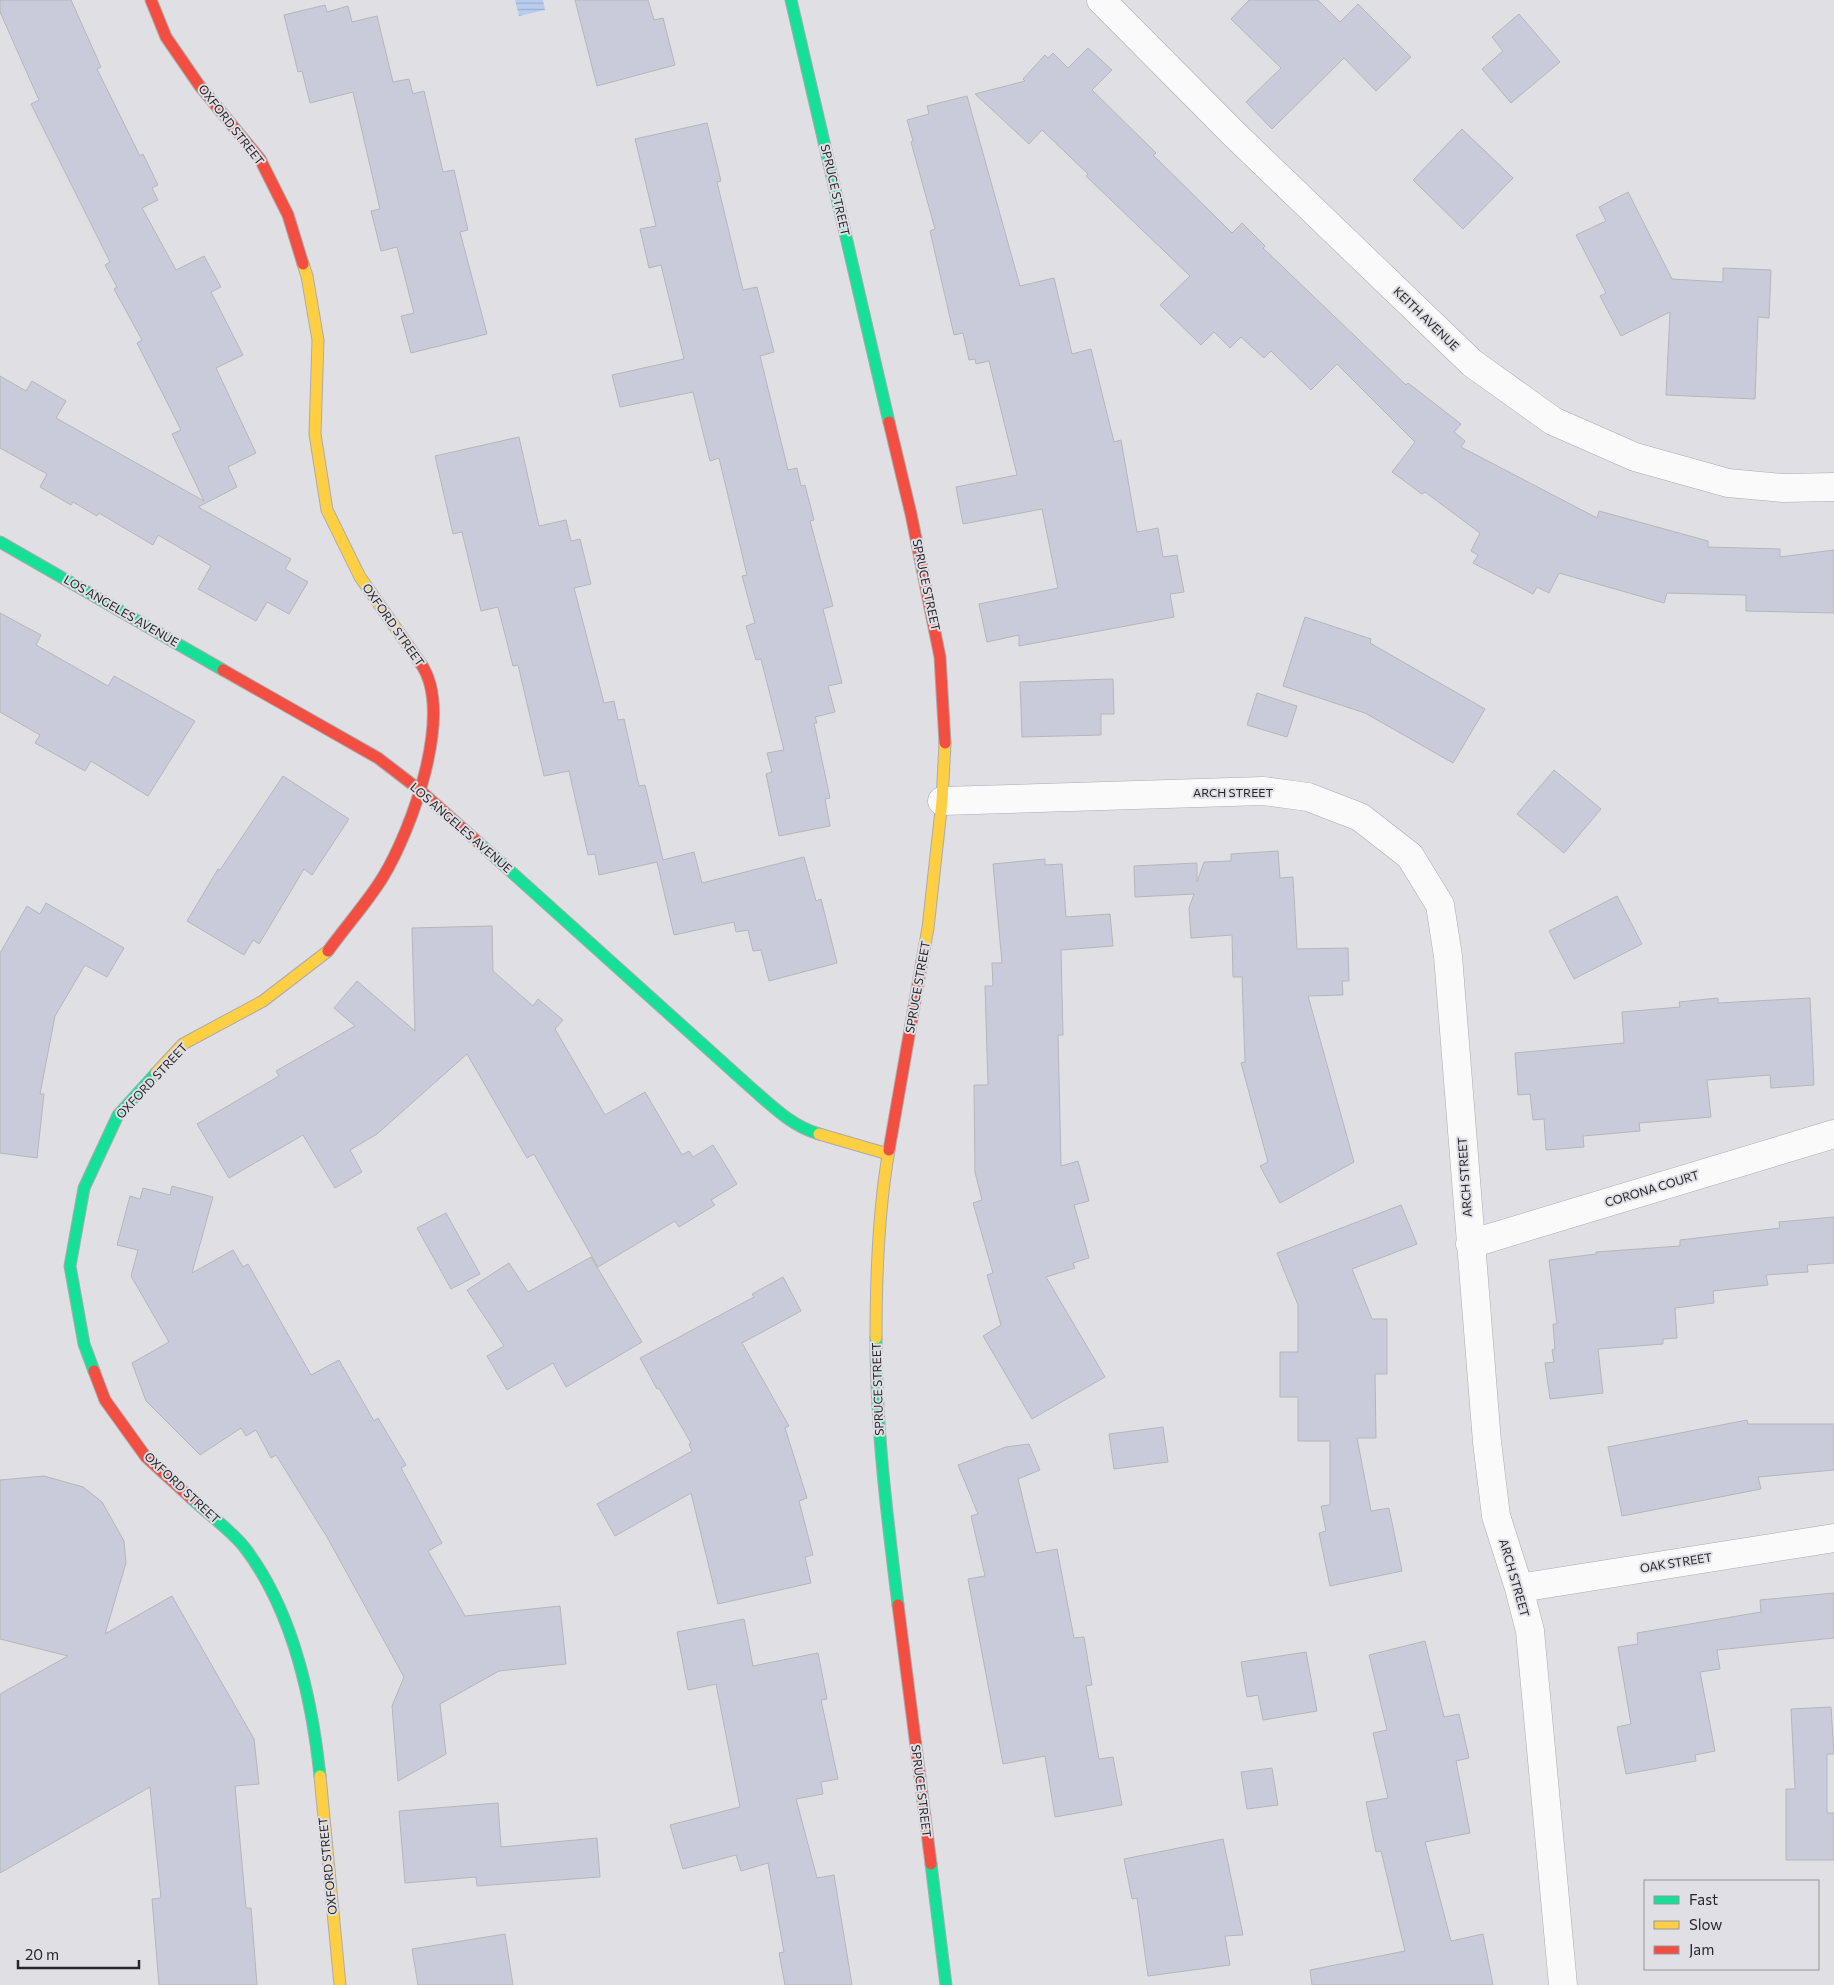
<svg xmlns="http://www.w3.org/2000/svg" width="1834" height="1985" font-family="Commissioner,sans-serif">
  <defs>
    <pattern id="water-rules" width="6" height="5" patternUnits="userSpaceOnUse" patternTransform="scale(1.25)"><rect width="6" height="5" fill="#b7ccee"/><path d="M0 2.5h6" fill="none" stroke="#9dafcc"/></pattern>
  </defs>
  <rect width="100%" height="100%" fill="#e0e0e4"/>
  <path fill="url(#water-rules)" d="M 515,0 L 543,0 L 545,10 L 519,16 Z"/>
  <path fill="#cacbda" stroke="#b6b6b9" d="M 0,0 L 71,0 L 101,67 L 97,69 L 140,156 L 143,154 L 158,185 L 152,188 L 158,200 L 142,208 L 176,270 L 204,256 L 221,287 L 211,292 L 243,355 L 216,368 L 256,453 L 228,467 L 237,487 L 198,507 L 291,559 L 285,569 L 308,582 L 289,614 L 267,602 L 256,621 L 198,589 L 211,566 L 158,535 L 153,545 L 99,513 L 97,516 L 73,502 L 71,505 L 40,487 L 47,474 L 0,448 L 0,376 L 26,391 L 32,381 L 66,401 L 56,418 L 204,501 L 172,434 L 181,430 L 137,343 L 142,340 L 114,289 L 117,287 L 105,265 L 110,262 L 31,104 L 39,100 L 0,12 Z
    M 575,0 L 648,0 L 654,20 L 663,18 L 675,65 L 597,86 Z
    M 1249,0 L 1318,0 L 1340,22 L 1358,4 L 1411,57 L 1376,91 L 1344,58 L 1272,129 L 1246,102 L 1281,68 L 1231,19 Z
    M 325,5 L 327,12 L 348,6 L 352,22 L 377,16 L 393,82 L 409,79 L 413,94 L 424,91 L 443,172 L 454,170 L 468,230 L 460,232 L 487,334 L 411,353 L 401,316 L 414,313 L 397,247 L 381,251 L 371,211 L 380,209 L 353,92 L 310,103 L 302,71 L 298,72 L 284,15 Z
    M 1519,14 L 1560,62 L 1511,103 L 1482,69 L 1503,51 L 1492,37 Z
    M 1088,48 L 1112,70 L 1092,90 L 1156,153 L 1153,155 L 1232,233 L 1242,223 L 1265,246 L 1263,248 L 1406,385 L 1408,383 L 1461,424 L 1454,432 L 1465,441 L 1461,447 L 1597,518 L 1599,511 L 1708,541 L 1708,547 L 1780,549 L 1780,557 L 1834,550 L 1834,613 L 1746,611 L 1746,595 L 1667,593 L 1664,603 L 1559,573 L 1549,593 L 1537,587 L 1533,594 L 1473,563 L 1478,555 L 1471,551 L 1480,533 L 1425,492 L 1422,494 L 1392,472 L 1415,442 L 1337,364 L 1311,390 L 1271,351 L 1264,358 L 1241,337 L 1230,348 L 1214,332 L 1201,345 L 1160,305 L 1190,276 L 1086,176 L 1088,174 L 1042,130 L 1029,144 L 975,94 L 1025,81 L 1023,79 L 1045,55 L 1048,58 L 1053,53 L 1068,68 Z
    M 967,96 L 1020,286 L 1054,278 L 1072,354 L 1091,349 L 1114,442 L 1121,440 L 1137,532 L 1158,528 L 1163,557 L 1177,555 L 1184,592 L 1170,594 L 1174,617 L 1019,646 L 1019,635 L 987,642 L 979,604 L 1058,588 L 1042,509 L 963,524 L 956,487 L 1017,475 L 989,361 L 976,364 L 975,359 L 969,360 L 963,333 L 954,335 L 930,231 L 935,229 L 911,142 L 913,141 L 907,120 L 929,114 L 927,106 Z
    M 707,123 L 721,181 L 717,182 L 743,290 L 757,287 L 774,352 L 760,356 L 788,470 L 797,468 L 801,486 L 805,485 L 814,520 L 810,521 L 833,606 L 823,609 L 842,683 L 828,686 L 835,712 L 815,717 L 817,723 L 814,723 L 830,798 L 825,799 L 830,826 L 779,836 L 766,774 L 772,772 L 767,753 L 784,750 L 761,659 L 756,660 L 746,626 L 755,623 L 742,576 L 747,575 L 719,458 L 710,461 L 693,392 L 620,407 L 612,375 L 684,359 L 661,265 L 649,268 L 640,229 L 656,226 L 635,139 Z
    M 1462,129 L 1513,178 L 1463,229 L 1413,180 Z
    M 1628,192 L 1672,279 L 1723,282 L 1723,268 L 1771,270 L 1769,318 L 1758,317 L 1755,399 L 1666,395 L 1670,312 L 1621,336 L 1600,296 L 1606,293 L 1576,235 L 1606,221 L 1599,207 Z
    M 519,437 L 539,526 L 566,520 L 571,541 L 580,539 L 591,584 L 574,588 L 604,703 L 614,701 L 618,720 L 624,719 L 639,786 L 645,785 L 663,860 L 694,852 L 702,883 L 804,857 L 816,901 L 821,899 L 837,963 L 769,981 L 761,950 L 753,951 L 748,930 L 736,932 L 734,922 L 674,935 L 657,862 L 599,875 L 595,854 L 588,855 L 569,771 L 544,776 L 518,665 L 513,666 L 498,607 L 481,611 L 462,532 L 453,534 L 435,456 Z
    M 0,613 L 41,635 L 36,645 L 108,686 L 114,676 L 195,721 L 148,796 L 91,761 L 85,771 L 35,743 L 40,735 L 0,712 Z
    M 1305,617 L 1371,639 L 1370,643 L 1485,709 L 1453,763 L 1365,713 L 1283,686 Z
    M 1113,679 L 1114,714 L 1101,714 L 1101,735 L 1022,737 L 1020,682 Z
    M 1257,693 L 1297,706 L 1287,737 L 1247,725 Z
    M 1554,770 L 1601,809 L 1564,853 L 1517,814 Z
    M 283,776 L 349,819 L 312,875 L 304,869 L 259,944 L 253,940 L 244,955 L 187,921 L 218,869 L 220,870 Z
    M 1278,851 L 1280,878 L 1293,877 L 1297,949 L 1348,948 L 1349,981 L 1342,981 L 1343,995 L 1308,996 L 1354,1162 L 1280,1203 L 1260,1166 L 1268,1162 L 1241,1063 L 1245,1062 L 1242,977 L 1233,977 L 1232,935 L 1191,938 L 1189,908 L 1194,894 L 1135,897 L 1134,866 L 1197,863 L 1197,882 L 1204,862 L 1231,861 L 1231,854 Z
    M 1045,859 L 1045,865 L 1062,864 L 1066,917 L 1110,914 L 1113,946 L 1061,950 L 1063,1035 L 1058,1035 L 1061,1166 L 1078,1161 L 1089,1201 L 1074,1205 L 1089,1258 L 1073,1263 L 1075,1268 L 1046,1277 L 1105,1377 L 1032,1419 L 983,1336 L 1001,1325 L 987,1275 L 993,1273 L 973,1203 L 982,1200 L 975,1172 L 974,1085 L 988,1085 L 985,986 L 993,986 L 992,963 L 1002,963 L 993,864 Z
    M 1617,896 L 1642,944 L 1574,979 L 1549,931 Z
    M 46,903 L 124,948 L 107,977 L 85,965 L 55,1016 L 40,1094 L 44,1094 L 37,1158 L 0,1153 L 0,953 L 27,906 L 40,914 Z
    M 492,926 L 493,971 L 533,1006 L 538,999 L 563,1020 L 555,1029 L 605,1115 L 645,1092 L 682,1155 L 689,1151 L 693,1157 L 713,1145 L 737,1184 L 711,1200 L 715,1205 L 679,1227 L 675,1221 L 598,1267 L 534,1154 L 527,1158 L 467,1054 L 377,1134 L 350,1150 L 362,1172 L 335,1188 L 303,1135 L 229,1178 L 197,1124 L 279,1076 L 276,1071 L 355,1026 L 334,1008 L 357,981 L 415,1031 L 412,928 Z
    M 1718,998 L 1718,1003 L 1810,998 L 1814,1085 L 1771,1088 L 1770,1075 L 1707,1080 L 1711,1117 L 1639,1123 L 1640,1131 L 1583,1136 L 1584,1147 L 1546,1150 L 1544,1119 L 1533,1120 L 1530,1094 L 1518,1095 L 1515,1053 L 1624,1043 L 1622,1012 L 1680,1007 L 1679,1002 Z
    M 172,1186 L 213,1197 L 192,1273 L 233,1250 L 243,1267 L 248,1264 L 311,1375 L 339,1360 L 374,1421 L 378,1418 L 406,1465 L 401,1468 L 442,1543 L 428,1551 L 465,1616 L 560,1606 L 566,1664 L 499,1671 L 440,1704 L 446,1754 L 398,1781 L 392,1706 L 404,1677 L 327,1537 L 276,1455 L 271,1458 L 256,1430 L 246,1436 L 241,1428 L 200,1455 L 146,1401 L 132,1363 L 169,1342 L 131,1276 L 138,1250 L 117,1245 L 130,1196 L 140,1199 L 143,1188 L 170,1195 Z
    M 1401,1205 L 1417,1244 L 1352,1269 L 1372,1319 L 1387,1319 L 1387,1374 L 1375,1374 L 1376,1438 L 1357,1438 L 1371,1511 L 1389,1508 L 1402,1571 L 1330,1586 L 1319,1533 L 1326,1531 L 1321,1506 L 1330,1505 L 1330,1441 L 1298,1441 L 1298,1397 L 1280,1397 L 1280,1352 L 1298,1352 L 1298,1305 L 1277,1253 Z
    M 446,1213 L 480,1274 L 451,1289 L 417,1228 Z
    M 1834,1217 L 1834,1263 L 1807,1265 L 1808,1272 L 1766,1275 L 1768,1285 L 1713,1291 L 1714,1303 L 1675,1308 L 1677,1338 L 1663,1339 L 1663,1344 L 1598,1349 L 1603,1393 L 1550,1399 L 1545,1363 L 1554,1362 L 1552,1350 L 1555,1349 L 1553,1324 L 1557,1324 L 1549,1260 L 1596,1254 L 1596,1252 L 1680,1246 L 1680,1240 L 1780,1228 L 1779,1222 Z
    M 591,1257 L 642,1342 L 566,1387 L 553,1363 L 507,1390 L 487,1356 L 504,1346 L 467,1290 L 509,1263 L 528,1292 Z
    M 783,1277 L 801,1311 L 742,1343 L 789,1426 L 785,1428 L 807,1498 L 799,1501 L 813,1555 L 805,1557 L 811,1583 L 718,1604 L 691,1493 L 615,1536 L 597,1504 L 692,1451 L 689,1444 L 691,1443 L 659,1388 L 657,1389 L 640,1358 L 754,1297 L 752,1294 Z
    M 1747,1420 L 1748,1424 L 1834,1424 L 1834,1470 L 1758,1477 L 1761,1489 L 1622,1516 L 1608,1447 Z
    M 1163,1427 L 1168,1462 L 1114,1469 L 1109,1434 Z
    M 1029,1444 L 1040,1470 L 1018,1479 L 1036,1553 L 1057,1549 L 1074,1638 L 1084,1637 L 1092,1685 L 1086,1686 L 1099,1759 L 1113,1757 L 1122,1805 L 1055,1817 L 1045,1756 L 1003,1764 L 968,1579 L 985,1576 L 971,1516 L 978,1514 L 958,1465 L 1006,1447 Z
    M 44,1476 L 83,1487 L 102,1502 L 124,1541 L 126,1563 L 105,1634 L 172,1596 L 254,1739 L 259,1784 L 235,1786 L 246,1908 L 251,1908 L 257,1985 L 159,1985 L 152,1899 L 161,1898 L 150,1787 L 0,1873 L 0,1694 L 68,1656 L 0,1639 L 0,1480 Z
    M 1834,1593 L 1834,1638 L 1717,1650 L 1720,1669 L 1700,1672 L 1715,1751 L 1695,1755 L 1696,1761 L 1626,1774 L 1617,1727 L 1631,1724 L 1618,1647 L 1638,1644 L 1637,1633 L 1761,1612 L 1760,1600 Z
    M 744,1619 L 753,1666 L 818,1653 L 827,1699 L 821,1700 L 838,1779 L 821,1782 L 823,1794 L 796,1799 L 817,1878 L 834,1875 L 852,1985 L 785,1985 L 779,1953 L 784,1952 L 768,1863 L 741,1871 L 736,1855 L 683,1869 L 670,1825 L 740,1807 L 716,1684 L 688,1690 L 677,1632 Z
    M 1425,1641 L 1444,1717 L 1459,1714 L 1469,1758 L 1456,1761 L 1470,1833 L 1425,1842 L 1451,1941 L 1483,1934 L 1493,1985 L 1312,1985 L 1310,1970 L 1405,1951 L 1381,1851 L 1376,1852 L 1366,1802 L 1388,1798 L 1373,1733 L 1387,1730 L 1369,1655 Z
    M 1306,1652 L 1317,1711 L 1263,1720 L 1258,1695 L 1247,1697 L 1241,1662 Z
    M 1831,1707 L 1834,1754 L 1827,1754 L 1827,1813 L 1834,1813 L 1834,1860 L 1786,1860 L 1786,1789 L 1795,1789 L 1791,1709 Z
    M 1272,1768 L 1278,1805 L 1247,1809 L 1241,1772 Z
    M 498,1803 L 501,1847 L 597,1838 L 600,1877 L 477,1886 L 476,1877 L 405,1883 L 399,1811 Z
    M 1223,1839 L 1243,1935 L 1225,1936 L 1230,1965 L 1148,1976 L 1137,1898 L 1132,1899 L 1124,1859 Z
    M 505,1934 L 513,1985 L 418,1985 L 412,1949 Z"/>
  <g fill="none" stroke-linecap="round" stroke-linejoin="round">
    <defs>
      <path id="street" d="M 1101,0 L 1234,134 L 1472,363 L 1553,421 L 1635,457 L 1728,483 L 1783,488 L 1834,487
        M 942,801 L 1263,791 L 1308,797 L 1360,817 L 1410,856 L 1440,905 L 1448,956 L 1487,1442 L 1496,1516 L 1519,1588 L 1530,1631 L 1563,1985
        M 1470,1244 L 1834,1134
        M 1519,1588 L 1834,1538"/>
      <path id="fast" d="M 791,0 L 889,422
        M 0,542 L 223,670
        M 478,842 L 749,1086 C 771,1105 791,1126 819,1134
        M 876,1338 C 876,1427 887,1516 898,1605
        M 94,1371 L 84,1344 L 70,1266 L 84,1188 L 118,1115 L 156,1073
        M 192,1499 C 207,1513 233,1532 245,1548 C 293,1611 312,1699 320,1776
        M 931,1864 L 946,1985"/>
      <path id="slow" d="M 303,264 L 307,276 L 318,340 L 315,434 L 327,510 L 360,577 L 421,664
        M 922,961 L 928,928 L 942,801 L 945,743
        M 156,1073 L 183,1044 L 263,1001 L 328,951
        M 819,1134 L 888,1154
        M 876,1338 C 876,1276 878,1211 889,1150
        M 320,1776 L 340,1985"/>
      <path id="jam" d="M 151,0 L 166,37 L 199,85 L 260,159 L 288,215 L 303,264
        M 889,422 L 911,514 L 940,657 L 945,743
        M 223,670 L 378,758 L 421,791 L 478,842
        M 328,951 C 346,926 367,903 383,877 C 411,831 455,713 421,664
        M 889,1150 L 922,961
        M 94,1371 L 105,1400 L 146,1457 L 192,1499
        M 898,1605 L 931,1864"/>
    </defs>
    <use href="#street" stroke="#ababad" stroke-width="29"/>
    <use href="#fast" stroke="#ababad" stroke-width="13"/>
    <use href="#slow" stroke="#ababad" stroke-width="13"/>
    <use href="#jam" stroke="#ababad" stroke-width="13"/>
    <use href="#street" stroke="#fafafb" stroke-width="28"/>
    <use href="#fast" stroke="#16e098" stroke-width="11"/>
    <use href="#slow" stroke="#ffcf43" stroke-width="11"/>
    <use href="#jam" stroke="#f24e42" stroke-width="11"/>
  </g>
  <g text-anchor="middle" stroke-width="4" stroke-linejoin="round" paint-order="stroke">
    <g font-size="12" fill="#262628" stroke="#dfdfe5">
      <text transform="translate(231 125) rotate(52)" y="4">OXFORD STREET</text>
      <text transform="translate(835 190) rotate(77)" y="4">SPRUCE STREET</text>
      <text transform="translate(1426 319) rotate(44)" y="4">KEITH AVENUE</text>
      <text transform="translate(926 585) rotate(78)" y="4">SPRUCE STREET</text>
      <text transform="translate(121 611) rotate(30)" y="4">LOS ANGELES AVENUE</text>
      <text transform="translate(393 625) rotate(55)" y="4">OXFORD STREET</text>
      <text x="1233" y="797">ARCH STREET</text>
      <text transform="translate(461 828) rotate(41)" y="4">LOS ANGELES AVENUE</text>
      <text transform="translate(918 987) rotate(-80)" y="4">SPRUCE STREET</text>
      <text transform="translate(152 1081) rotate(-47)" y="4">OXFORD STREET</text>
      <text transform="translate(1465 1177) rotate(-94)" y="4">ARCH STREET</text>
      <text transform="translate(1652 1189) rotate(-17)" y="4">CORONA COURT</text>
      <text transform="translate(878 1389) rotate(-92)" y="4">SPRUCE STREET</text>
      <text transform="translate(182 1488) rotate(43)" y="4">OXFORD STREET</text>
      <text transform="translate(1676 1563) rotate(-9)" y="4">OAK STREET</text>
      <text transform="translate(1514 1578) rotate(74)" y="4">ARCH STREET</text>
      <text transform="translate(921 1791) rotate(83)" y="4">SPRUCE STREET</text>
      <text transform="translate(328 1866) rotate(-96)" y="4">OXFORD STREET</text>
    </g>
  </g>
  <rect x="1644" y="1880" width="175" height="90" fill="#dfdfe5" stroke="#959599"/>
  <rect x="1654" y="1896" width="25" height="8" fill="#16e098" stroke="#959599"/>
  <text x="1689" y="1905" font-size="15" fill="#262628">Fast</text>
  <rect x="1654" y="1921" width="25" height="8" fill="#ffcf43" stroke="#959599"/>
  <text x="1689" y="1930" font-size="15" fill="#262628">Slow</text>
  <rect x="1654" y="1946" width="25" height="8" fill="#f24e42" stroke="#959599"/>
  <text x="1689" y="1955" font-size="15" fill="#262628">Jam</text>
  <path d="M18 1960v8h121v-8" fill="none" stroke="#262628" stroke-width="2.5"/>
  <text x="25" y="1960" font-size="15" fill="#262628" stroke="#dfdfe5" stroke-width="4" paint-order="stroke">20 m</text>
</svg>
